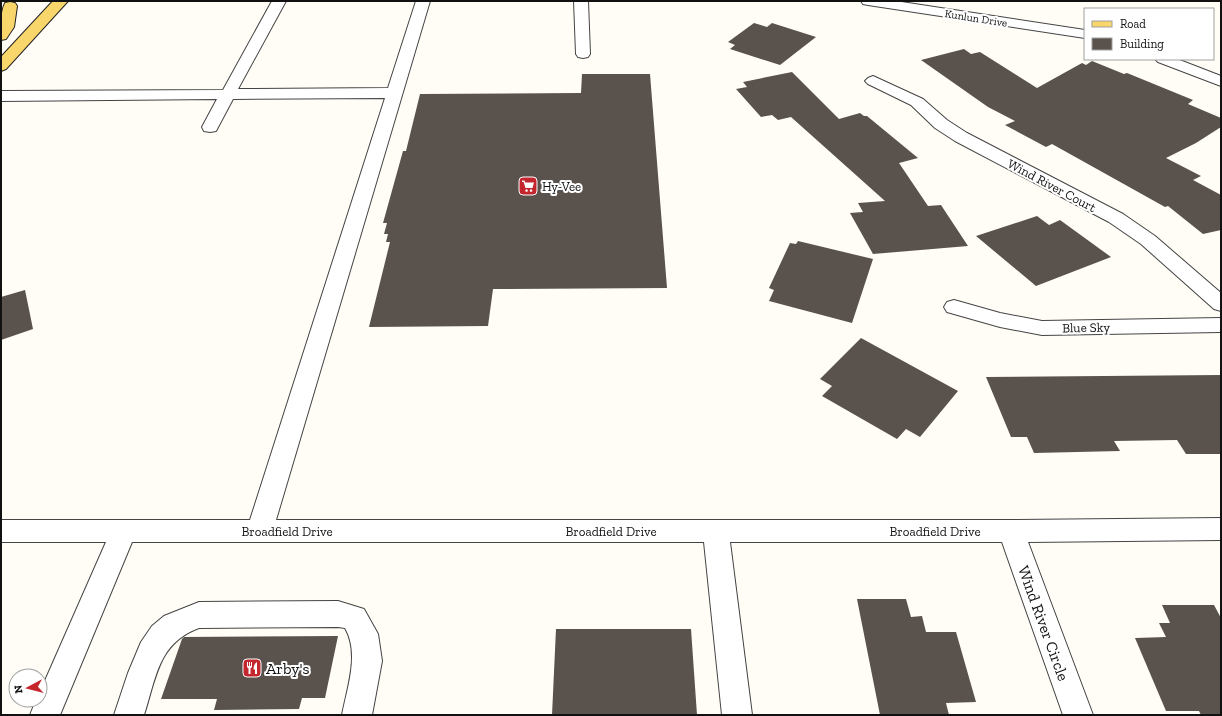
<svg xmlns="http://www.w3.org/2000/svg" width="1222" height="716" font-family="'Zilla Slab',serif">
  <rect width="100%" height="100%" fill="#fffdf5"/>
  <path fill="#5a524d" d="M 754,23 L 767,27 L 772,23 L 816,37 L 780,65 L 730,49 L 735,45 L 728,42 Z
    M 964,49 L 971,54 L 980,52 L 1037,88 L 1082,63 L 1086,65 L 1092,61 L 1124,74 L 1127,73 L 1193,100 L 1188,104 L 1221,118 L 1221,127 L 1196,143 L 1166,158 L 1201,176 L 1193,180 L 1221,195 L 1221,230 L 1203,234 L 1168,206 L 1165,207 L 1052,144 L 1046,147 L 1005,125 L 1015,121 L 988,107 L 921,60 Z
    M 792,72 L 839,119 L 860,113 L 864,116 L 867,116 L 918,158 L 899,163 L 928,206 L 941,205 L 968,246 L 873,254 L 850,213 L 863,212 L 858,203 L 885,201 L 791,117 L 778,120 L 772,115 L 761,117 L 736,89 L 747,87 L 743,82 Z
    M 582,74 L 650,74 L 667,288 L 493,289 L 488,326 L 369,327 L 390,242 L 386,242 L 388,234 L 384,234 L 387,223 L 383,223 L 403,151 L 406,151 L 420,94 L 581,93 Z
    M 1037,216 L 1049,225 L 1060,220 L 1111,257 L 1036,286 L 976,236 Z
    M 798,241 L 873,259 L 852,323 L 769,301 L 774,290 L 769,288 L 790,243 L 796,244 Z
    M 25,290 L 33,329 L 1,340 L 1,297 Z
    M 861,338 L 958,391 L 920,437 L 906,429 L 897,439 L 822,396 L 832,386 L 820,379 Z
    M 1221,375 L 1221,454 L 1186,454 L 1177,440 L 1114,441 L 1120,451 L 1034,453 L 1027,437 L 1011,437 L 986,377 Z
    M 857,599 L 906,599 L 911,617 L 922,616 L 926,632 L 956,632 L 976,702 L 946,703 L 949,715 L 880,715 Z
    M 1162,605 L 1214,605 L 1221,618 L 1221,715 L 1201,715 L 1199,711 L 1166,711 L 1135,638 L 1166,637 L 1159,623 L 1170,623 Z
    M 556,629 L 691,629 L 697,715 L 552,715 Z
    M 338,636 L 325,698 L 302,698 L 299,709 L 214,710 L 217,699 L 161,699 L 182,639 L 184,637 Z"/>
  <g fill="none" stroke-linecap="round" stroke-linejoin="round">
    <defs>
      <path id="minor" d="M 272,1 L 286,1 L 238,89 L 388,88 L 416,1 L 430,1 L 276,520 L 1011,520 L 1221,518 L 1221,540 L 1028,542 L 1093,715 L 1063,715 L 1002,542 L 730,542 L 752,715 L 722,715 L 704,542 L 132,542 L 60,715 L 30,715 L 36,700 L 40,700 L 40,692 L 106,542 L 1,542 L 1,520 L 250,520 L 385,98 L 233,99 L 216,131 L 210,132 L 204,131 L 202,127 L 217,99 L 1,101 L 1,91 L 223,90 Z
        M 574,1 L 588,1 L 590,54 L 588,57 L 583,58 L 578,57 L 576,54 Z
        M 861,1 L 895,1 L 1085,30 L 1085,38 L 868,5 L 863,4 Z
        M 1155,59 L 1177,59 L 1221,76 L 1221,86 L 1158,62 Z
        M 873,76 L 923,99 L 947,120 L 967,133 L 1123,214 L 1155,236 L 1221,293 L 1221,311 L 1214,309 L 1141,244 L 1109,222 L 955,141 L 935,128 L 911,105 L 868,84 L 865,81 L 868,78 Z
        M 954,300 L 1000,313 L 1042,321 L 1221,318 L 1221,332 L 1042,335 L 1000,327 L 947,312 L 944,307 L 947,302 Z
        M 338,601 L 364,609 L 378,634 L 382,661 L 372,715 L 342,715 C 347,688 360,654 345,628 L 338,627 L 199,628 C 158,643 156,678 144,715 L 114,715 L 128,673 L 141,642 L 152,626 L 164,616 L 199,602 Z"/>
      <path id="major" d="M 53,1 L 68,1 L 6,69 L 1,71 L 1,57 Z
        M 10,2 L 15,3 L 17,6 L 14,27 L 6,39 L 1,40 C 1,29 0,13 5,3 Z"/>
    </defs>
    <use href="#minor" stroke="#444" stroke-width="2"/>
    <use href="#major" stroke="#222" stroke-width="2"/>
    <use href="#minor" fill="#fff" fill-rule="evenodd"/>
    <use href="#major" fill="#f9d66b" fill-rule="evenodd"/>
  </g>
  <defs>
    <symbol id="supermarket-square" viewBox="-11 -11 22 22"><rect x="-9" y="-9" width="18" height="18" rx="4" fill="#c4262e" stroke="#fff"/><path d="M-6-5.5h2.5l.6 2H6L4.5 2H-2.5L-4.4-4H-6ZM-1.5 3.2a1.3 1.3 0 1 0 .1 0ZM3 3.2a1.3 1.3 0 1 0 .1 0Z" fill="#fff"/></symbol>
    <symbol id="restaurant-square" viewBox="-11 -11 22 22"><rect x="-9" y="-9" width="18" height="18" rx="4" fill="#c4262e" stroke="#fff"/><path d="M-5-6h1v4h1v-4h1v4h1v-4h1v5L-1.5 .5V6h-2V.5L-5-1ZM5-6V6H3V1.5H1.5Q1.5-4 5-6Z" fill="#fff"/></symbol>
  </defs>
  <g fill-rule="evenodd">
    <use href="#supermarket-square" x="517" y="175" width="22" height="22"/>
    <use href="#restaurant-square" x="241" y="657" width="22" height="22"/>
  </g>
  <g text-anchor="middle" stroke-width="4" stroke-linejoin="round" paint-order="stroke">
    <g font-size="11" fill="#111" stroke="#fff">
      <text transform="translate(976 18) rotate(9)" y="4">Kunlun Drive</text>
    </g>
    <g font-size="13" fill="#111" stroke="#fff">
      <text transform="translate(1052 185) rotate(28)" y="5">Wind River Court</text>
      <text transform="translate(1086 327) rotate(-1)" y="5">Blue Sky</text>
      <text x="287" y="536">Broadfield Drive</text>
      <text x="611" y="536">Broadfield Drive</text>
      <text x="935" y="536">Broadfield Drive</text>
    </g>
    <g font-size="13" fill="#111" stroke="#fff" text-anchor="start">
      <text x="542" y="191">Hy-Vee</text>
    </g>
    <g font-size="16" fill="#111" stroke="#fff">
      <text transform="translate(1044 623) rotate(70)" y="6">Wind River Circle</text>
    </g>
    <g font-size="16" fill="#111" stroke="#fff" text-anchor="start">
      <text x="266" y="674">Arby's</text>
    </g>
  </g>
  <rect width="1222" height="716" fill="none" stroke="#111111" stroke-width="4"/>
  <rect x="1084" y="8" width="130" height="52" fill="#ffffff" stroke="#a0a0a0"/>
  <rect x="1092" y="21" width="20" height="6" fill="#f9d66b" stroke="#a0a0a0"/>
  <text x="1120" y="28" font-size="12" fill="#111111">Road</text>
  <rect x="1092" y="38" width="20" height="12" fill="#5a524d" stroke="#a0a0a0"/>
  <text x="1120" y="48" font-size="12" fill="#111111">Building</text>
  <g transform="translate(28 688) rotate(263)"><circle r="19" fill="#ffffff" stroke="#a0a0a0"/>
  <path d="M0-3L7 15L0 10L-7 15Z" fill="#c4262e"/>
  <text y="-6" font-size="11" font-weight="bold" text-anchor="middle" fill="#111111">N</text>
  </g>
</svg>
